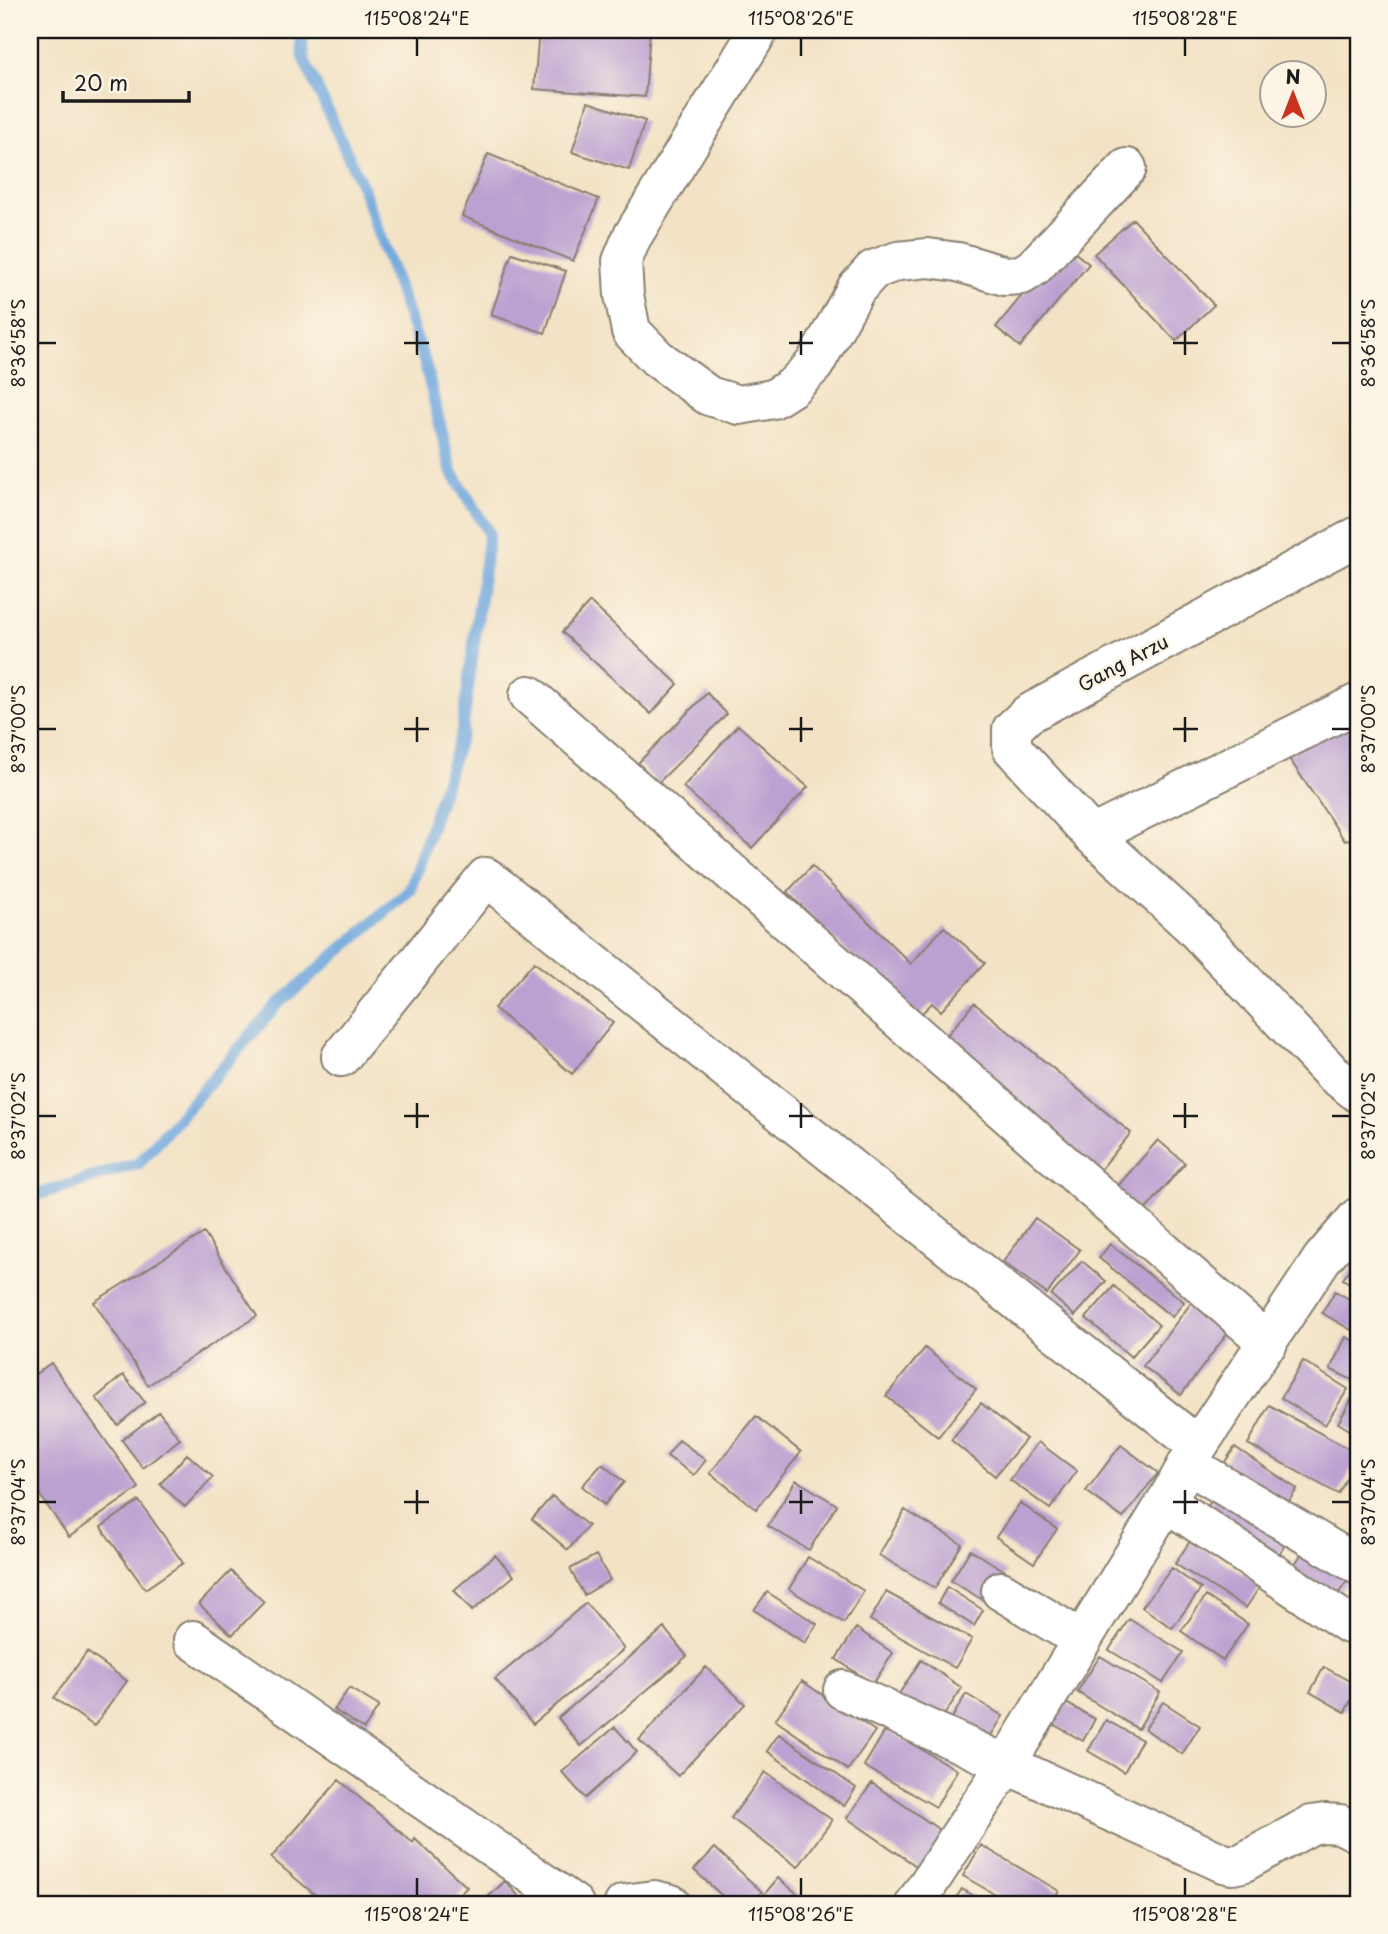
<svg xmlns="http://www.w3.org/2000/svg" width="1388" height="1934" font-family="'Playpen Sans',sans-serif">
  <rect width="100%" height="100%" fill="#fcf5e5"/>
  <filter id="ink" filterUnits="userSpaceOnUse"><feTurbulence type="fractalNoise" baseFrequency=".0143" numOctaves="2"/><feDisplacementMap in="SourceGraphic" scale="14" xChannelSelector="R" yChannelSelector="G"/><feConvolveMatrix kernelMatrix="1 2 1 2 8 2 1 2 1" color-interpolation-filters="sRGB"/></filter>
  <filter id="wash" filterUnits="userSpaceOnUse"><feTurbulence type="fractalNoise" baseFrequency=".00686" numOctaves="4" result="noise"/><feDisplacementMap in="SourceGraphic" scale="28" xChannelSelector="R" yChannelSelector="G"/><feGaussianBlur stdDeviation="1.57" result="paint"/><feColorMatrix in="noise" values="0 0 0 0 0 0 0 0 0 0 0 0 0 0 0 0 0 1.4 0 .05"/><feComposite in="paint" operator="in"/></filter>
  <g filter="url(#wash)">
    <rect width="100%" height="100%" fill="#f3e2c5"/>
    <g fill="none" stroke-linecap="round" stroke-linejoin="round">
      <path stroke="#6fa7de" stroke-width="12" d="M 30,1197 L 139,1163 L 277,1005 L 410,890 L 462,732 L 489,533 L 451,470 L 425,363 L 362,186 L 303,57 L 301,30"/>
    </g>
    <g id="blocks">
      <path fill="#bba1d1" d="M 539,30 L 650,30 L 645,97 L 534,89 Z
        M 588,102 L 645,121 L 629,170 L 572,152 Z
        M 488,154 L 599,199 L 573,261 L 462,216 Z
        M 1133,219 L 1214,305 L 1176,341 L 1094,254 Z
        M 1064,244 L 1089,264 L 1020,347 L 996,327 Z
        M 512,253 L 566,271 L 545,333 L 491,315 Z
        M 590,602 L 678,684 L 651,714 L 562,632 Z
        M 707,693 L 727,714 L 658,783 L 638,763 Z
        M 1358,716 L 1358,836 L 1345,841 L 1286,754 Z
        M 738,725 L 808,787 L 752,848 L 683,787 Z
        M 812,866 L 911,964 L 944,927 L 985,963 L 941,1011 L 932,1003 L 916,1019 L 787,892 Z
        M 534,962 L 613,1023 L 572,1074 L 494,1008 Z
        M 974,1003 L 1131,1133 L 1096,1175 L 938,1046 Z
        M 1158,1140 L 1185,1163 L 1143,1213 L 1115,1189 Z
        M 1035,1218 L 1080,1250 L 1047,1294 L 1003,1262 Z
        M 204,1233 L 257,1316 L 148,1385 L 94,1302 Z
        M 1110,1244 L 1184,1302 L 1172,1317 L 1099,1258 Z
        M 1358,1258 L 1358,1289 L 1343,1279 Z
        M 1082,1261 L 1106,1281 L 1075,1316 L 1051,1295 Z
        M 1114,1286 L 1159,1325 L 1131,1357 L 1086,1318 Z
        M 1335,1291 L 1358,1304 L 1358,1334 L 1322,1313 Z
        M 1192,1302 L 1230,1330 L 1181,1395 L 1143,1366 Z
        M 1346,1337 L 1358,1343 L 1358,1383 L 1330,1369 Z
        M 925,1348 L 976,1389 L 938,1437 L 886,1396 Z
        M 1303,1361 L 1348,1389 L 1325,1425 L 1281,1398 Z
        M 51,1363 L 139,1488 L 69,1537 L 30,1481 L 30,1378 Z
        M 123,1375 L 145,1402 L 118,1425 L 96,1398 Z
        M 1358,1388 L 1358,1435 L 1338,1423 Z
        M 981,1403 L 1026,1439 L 995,1476 L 951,1440 Z
        M 1269,1405 L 1358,1454 L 1358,1457 L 1338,1494 L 1248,1444 Z
        M 159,1412 L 180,1439 L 143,1468 L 122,1440 Z
        M 756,1416 L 801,1452 L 756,1509 L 710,1473 Z
        M 679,1440 L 706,1460 L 694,1475 L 667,1456 Z
        M 1038,1442 L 1077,1471 L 1050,1509 L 1010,1480 Z
        M 1121,1445 L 1158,1473 L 1123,1518 L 1086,1491 Z
        M 1235,1447 L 1297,1489 L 1280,1514 L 1218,1472 Z
        M 187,1454 L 213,1477 L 185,1507 L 160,1484 Z
        M 602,1464 L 624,1482 L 604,1505 L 582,1486 Z
        M 796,1480 L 837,1505 L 809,1550 L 768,1526 Z
        M 1220,1487 L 1293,1532 L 1273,1564 L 1200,1519 Z
        M 552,1496 L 588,1526 L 568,1550 L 532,1519 Z
        M 139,1501 L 183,1563 L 145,1589 L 101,1527 Z
        M 1020,1503 L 1057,1529 L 1034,1563 L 996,1537 Z
        M 905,1510 L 962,1544 L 935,1588 L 879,1555 Z
        M 1311,1539 L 1356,1568 L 1332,1603 L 1288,1575 Z
        M 1190,1541 L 1261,1585 L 1246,1608 L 1175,1564 Z
        M 970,1550 L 1007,1572 L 988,1603 L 951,1581 Z
        M 495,1555 L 514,1576 L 472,1611 L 454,1590 Z
        M 596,1555 L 610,1580 L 584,1595 L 570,1569 Z
        M 808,1557 L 864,1591 L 844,1623 L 789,1589 Z
        M 1172,1568 L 1201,1589 L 1172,1628 L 1142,1607 Z
        M 231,1571 L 264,1602 L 232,1635 L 199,1604 Z
        M 947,1587 L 983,1610 L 974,1626 L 938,1603 Z
        M 767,1592 L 817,1624 L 805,1643 L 754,1610 Z
        M 886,1592 L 972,1639 L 955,1668 L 870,1620 Z
        M 1206,1596 L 1248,1624 L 1223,1660 L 1181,1631 Z
        M 586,1603 L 624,1649 L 533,1724 L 495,1679 Z
        M 1129,1619 L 1183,1652 L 1163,1683 L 1109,1650 Z
        M 664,1628 L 687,1656 L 581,1746 L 558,1718 Z
        M 856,1628 L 893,1653 L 873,1684 L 836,1659 Z
        M 87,1652 L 127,1681 L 94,1726 L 54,1698 Z
        M 1100,1656 L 1160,1692 L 1138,1729 L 1077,1692 Z
        M 921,1660 L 962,1688 L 938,1724 L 897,1697 Z
        M 706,1667 L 745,1704 L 678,1776 L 639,1740 Z
        M 1324,1667 L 1358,1686 L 1345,1712 L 1310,1692 Z
        M 802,1681 L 875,1731 L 848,1770 L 775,1720 Z
        M 349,1688 L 379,1706 L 364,1729 L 334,1710 Z
        M 966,1694 L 1003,1716 L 985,1745 L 949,1723 Z
        M 1064,1702 L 1095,1719 L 1083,1741 L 1053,1724 Z
        M 1163,1702 L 1200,1726 L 1182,1754 L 1145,1729 Z
        M 1106,1720 L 1142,1740 L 1124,1772 L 1088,1751 Z
        M 615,1727 L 637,1752 L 585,1798 L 562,1772 Z
        M 886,1729 L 957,1770 L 936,1807 L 864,1766 Z
        M 779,1734 L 856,1788 L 844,1806 L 767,1751 Z
        M 765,1772 L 832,1820 L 798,1867 L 731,1818 Z
        M 339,1780 L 413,1843 L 415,1839 L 467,1887 L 451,1904 L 416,1904 L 411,1900 L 407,1904 L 326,1904 L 271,1858 Z
        M 872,1783 L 947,1835 L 922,1870 L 847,1818 Z
        M 981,1845 L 1059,1891 L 1051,1904 L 1012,1904 L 963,1876 Z
        M 715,1848 L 762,1892 L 750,1904 L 731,1904 L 694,1870 Z
        M 778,1878 L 810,1904 L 756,1904 Z
        M 505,1881 L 526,1904 L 481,1904 Z
        M 962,1889 L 985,1904 L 952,1904 Z"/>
    </g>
  </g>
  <g filter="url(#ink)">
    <use href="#blocks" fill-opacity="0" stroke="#887f70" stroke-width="2"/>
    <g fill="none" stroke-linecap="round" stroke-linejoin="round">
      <defs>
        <path id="minor" d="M 759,30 L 632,237 L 622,261 L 624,295 L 631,331 L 657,358 L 709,396 L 739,405 L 773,399 L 792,387 L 814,365 L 856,289 L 873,270 L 898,261 L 928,258 L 958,262 L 1005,276 L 1022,275 L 1034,267 L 1127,168
          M 1358,536 L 1028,714 L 1012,729 L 1012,748 L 1092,835 L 1192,926 L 1331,1072 L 1358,1093
          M 529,695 L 1268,1343
          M 1092,835 L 1358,703
          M 341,1057 L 486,877 L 1198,1446
          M 1187,1464 L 1358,1565
          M 1166,1502 L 1349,1624
          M 1001,1591 L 1082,1640
          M 193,1640 L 574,1904
          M 843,1690 L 1223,1863 L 1232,1865 L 1242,1863 L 1311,1825 L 1325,1823 L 1340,1824 L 1358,1833
          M 624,1904 L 654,1900 L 671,1904
          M 915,1904 L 1007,1763 L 1166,1502 L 1198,1446 L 1322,1259 L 1358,1217"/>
      </defs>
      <use href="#minor" stroke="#887f70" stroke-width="42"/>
      <use href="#minor" stroke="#fff" stroke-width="38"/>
    </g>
  </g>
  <path fill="none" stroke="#1c1c1c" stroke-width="2.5" d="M 417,38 L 417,56M 801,38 L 801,56M 1185,38 L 1185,56M 417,331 L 417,355M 801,331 L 801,355M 1185,331 L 1185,355M 38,343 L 56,343M 404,343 L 429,343M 789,343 L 813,343M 1173,343 L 1198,343M 1332,343 L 1350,343M 417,717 L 417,742M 801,717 L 801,742M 1185,717 L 1185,742M 38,729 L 56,729M 404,729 L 429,729M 789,729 L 813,729M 1173,729 L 1198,729M 1332,729 L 1350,729M 417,1103 L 417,1128M 801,1103 L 801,1128M 1185,1103 L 1185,1128M 38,1116 L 56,1116M 404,1116 L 429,1116M 789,1116 L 813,1116M 1173,1116 L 1198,1116M 1332,1116 L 1350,1116M 417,1490 L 417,1514M 801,1490 L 801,1514M 1185,1490 L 1185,1514M 38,1502 L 56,1502M 404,1502 L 429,1502M 789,1502 L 813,1502M 1173,1502 L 1198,1502M 1332,1502 L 1350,1502M 417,1878 L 417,1896M 801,1878 L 801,1896M 1185,1878 L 1185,1896"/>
  <g text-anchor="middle" stroke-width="5" stroke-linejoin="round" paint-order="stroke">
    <g font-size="19" fill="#1c1c1c" stroke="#fcf5e5">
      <text transform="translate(1123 663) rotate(-28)" y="7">Gang Arzu</text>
    </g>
  </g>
  <rect width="1388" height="1934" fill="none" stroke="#fcf5e5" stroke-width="77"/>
  <g transform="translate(1293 94)"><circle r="33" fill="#fcf5e5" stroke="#a29e95" stroke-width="2"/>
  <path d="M0-5L12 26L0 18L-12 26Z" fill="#c8321e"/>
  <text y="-10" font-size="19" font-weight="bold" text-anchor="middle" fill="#1c1c1c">N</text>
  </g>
  <path d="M63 91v10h126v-10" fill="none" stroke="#1c1c1c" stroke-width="3.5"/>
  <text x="74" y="91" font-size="21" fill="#1c1c1c" stroke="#fcf5e5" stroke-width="5" paint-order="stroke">20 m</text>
  <rect x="38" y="38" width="1312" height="1858" fill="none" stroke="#1c1c1c" stroke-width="2.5"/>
  <g font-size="18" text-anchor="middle" fill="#1c1c1c">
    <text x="417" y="25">115°08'24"E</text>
    <text x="801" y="25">115°08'26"E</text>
    <text x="1185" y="25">115°08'28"E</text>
    <text transform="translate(19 343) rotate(-90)" y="6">8°36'58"S</text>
    <text transform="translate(1369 343) rotate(-90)" y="6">8°36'58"S</text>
    <text transform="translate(19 729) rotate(-90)" y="6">8°37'00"S</text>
    <text transform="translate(1369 729) rotate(-90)" y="6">8°37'00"S</text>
    <text transform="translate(19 1116) rotate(-90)" y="6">8°37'02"S</text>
    <text transform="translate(1369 1116) rotate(-90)" y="6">8°37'02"S</text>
    <text transform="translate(19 1502) rotate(-90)" y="6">8°37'04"S</text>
    <text transform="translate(1369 1502) rotate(-90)" y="6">8°37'04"S</text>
    <text x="417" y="1921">115°08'24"E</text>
    <text x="801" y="1921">115°08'26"E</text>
    <text x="1185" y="1921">115°08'28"E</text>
  </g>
</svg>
